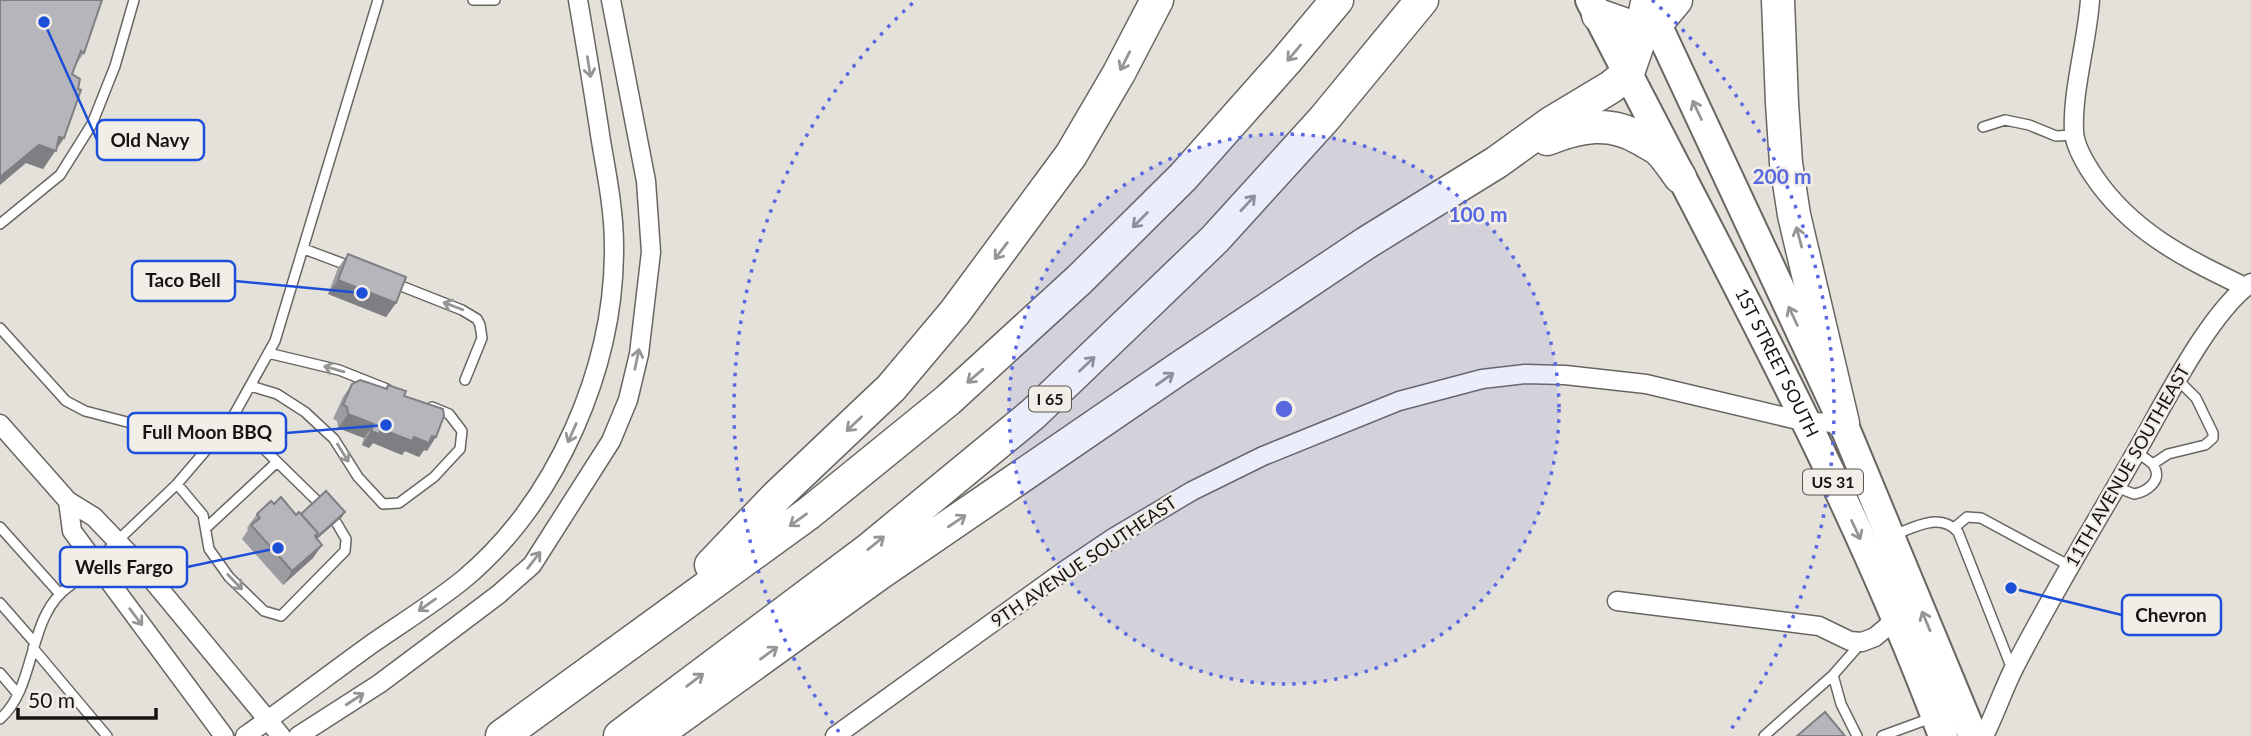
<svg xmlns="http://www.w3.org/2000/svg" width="2251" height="736" font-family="Lato,sans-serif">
  <rect width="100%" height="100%" fill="#e4e1db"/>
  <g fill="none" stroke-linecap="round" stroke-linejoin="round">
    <defs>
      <path id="service" d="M 473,0 L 495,0
        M 1983,127 L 2005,120 L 2029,125 L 2056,136 L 2074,135
        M 0,224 L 60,175 L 92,124 L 115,66 L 134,0
        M 304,249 L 352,267
        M 391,282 L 462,310 L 477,319 L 480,325 L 482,338 L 465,380
        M 0,328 L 66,401 L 85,411 L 211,444
        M 268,353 L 339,370 L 387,389
        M 251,386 L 277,394 L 305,412 L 334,439 L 358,477 L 383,504 L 399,503 L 434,477 L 460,449 L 462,431 L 449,414 L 432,407
        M 230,422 L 259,444 L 317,501
        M 2153,464 L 2168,454 L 2205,445 L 2213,438 L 2213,433 L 2196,398 L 2178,380
        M 177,484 L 203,515 L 209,549 L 229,577 L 264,611 L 281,616 L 345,551 L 346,539 L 336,522
        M 2116,487 L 2134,494 C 2146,492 2163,481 2154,466 C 2151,461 2141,456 2136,452
        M 0,527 L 59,593
        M 206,528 L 277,462
        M 1954,528 L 1967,517 L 1981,518 L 2070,566
        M 1894,535 C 1915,527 1940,512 1958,532 L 2012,669
        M 0,603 L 35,643
        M 33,648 L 107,736
        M 0,673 L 17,693
        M 1833,675 L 1862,642
        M 0,719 C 38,686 26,614 71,585 L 177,484 L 230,422 L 275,341 L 378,0
        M 1764,736 L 1833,675 L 1841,704 L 1857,736
        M 1882,736 L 1931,718"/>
      <path id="minor" d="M 2090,0 C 2087,43 2072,90 2074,132 C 2075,147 2085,163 2093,175 C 2131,232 2185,258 2245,287
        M 0,424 L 68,501 L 94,517 L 139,564 L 281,736
        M 68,501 L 72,531 L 224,736
        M 1617,601 L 1819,626 L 1850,641 L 1862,642 L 1875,637 L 1896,619
        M 245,736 C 288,706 330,674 373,643 C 403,622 436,602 464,579 C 557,501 615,367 614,246 C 614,211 607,176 601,141 C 594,94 586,47 578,0
        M 298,736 L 379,684 L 454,628 L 499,594 L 532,565 L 611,441 L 628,400 L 639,354 L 651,252 L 646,181 L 611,0
        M 835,736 L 1064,571 L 1113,538 L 1192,491 L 1263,456 L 1399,401 L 1482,379 L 1525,374 L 1565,375 L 1646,384 L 1806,422 L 1843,423
        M 1984,736 C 1995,714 2003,690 2014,668 C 2054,590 2100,516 2143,440 C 2168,396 2211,311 2251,283"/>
      <g id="primary">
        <path id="s1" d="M 1590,0 C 1713,242 1848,481 1943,736"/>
        <path d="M 1647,3 L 1843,423 L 1973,736"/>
      </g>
      <path id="motorway" d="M 1778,0 L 1782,103 L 1786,163 L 1794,215 L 1843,423
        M 1598,15 L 1641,30 L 1657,23 L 1676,0
        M 1547,139 C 1580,126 1610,120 1641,139 C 1647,143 1655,146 1660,151 C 1667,158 1674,169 1680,177
        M 711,565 L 776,497 L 891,388 L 955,312 L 1071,155 L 1119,73 L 1157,0
        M 502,736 L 809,513 L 948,400 L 1080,279 L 1183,177 L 1286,61 L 1337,0
        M 620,736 L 868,550 L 1033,414 L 1215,239 L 1324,119 L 1422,0
        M 654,736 L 880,573 L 1181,367 L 1366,243 L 1497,162 L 1551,123 L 1611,87 L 1628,73 L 1638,44 L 1647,3"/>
    </defs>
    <use href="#service" stroke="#696661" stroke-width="12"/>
    <use href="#minor" stroke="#696661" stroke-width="21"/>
    <use href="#primary" stroke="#696661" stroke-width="32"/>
    <use href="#motorway" stroke="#696661" stroke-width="35"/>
    <use href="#service" stroke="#fff" stroke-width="9"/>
    <use href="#minor" stroke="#fff" stroke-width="18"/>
    <use href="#primary" stroke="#fff" stroke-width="28"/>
    <use href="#motorway" stroke="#fff" stroke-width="32"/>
  </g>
  <path fill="#9d9ca1" d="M 0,0 L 84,53 L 75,66 L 72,74 L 64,138 L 43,169 L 26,163 Z
    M 348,254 L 396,303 L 386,317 L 328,294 L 338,268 Z
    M 352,384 L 385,388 L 388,385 L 404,396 L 427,451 L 424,450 L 419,457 L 405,451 L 402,455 L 373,443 L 369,448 L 362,445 L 364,438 L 338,428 L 337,421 L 333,419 L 343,397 Z
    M 274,504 L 296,515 L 301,514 L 342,517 L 317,539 L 322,545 L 313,558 L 283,585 L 242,539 L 248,530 L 247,528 L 257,514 Z"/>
  <path fill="#7f7f83" d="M 59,137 L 64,138 L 43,169 L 26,163 L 0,185 L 0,177 L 39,145 Z
    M 338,280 L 396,303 L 386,317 L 328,294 Z
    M 348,414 L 374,424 L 364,438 L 338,428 Z
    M 381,429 L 414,437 L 432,436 L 436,437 L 427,451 L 424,450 L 419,457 L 405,451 L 402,455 L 373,443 L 369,448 L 362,445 L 371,431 Z
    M 345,512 L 342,517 L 305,549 L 318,533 Z
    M 322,545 L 313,558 L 283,585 L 292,571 Z"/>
  <path fill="#b6b5bb" stroke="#7f7f83" stroke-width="2" d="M 0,0 L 102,0 L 84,53 L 81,51 L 72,74 L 80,79 L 78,89 L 81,90 L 64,138 L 59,137 L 56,151 L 39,145 L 0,177 Z
    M 348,254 L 406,277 L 396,303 L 338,280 Z
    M 360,380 L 387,389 L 388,385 L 406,391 L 404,396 L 443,409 L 444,416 L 436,437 L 432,436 L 429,443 L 414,437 L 412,441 L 381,429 L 379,434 L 371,431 L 374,424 L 348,414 L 347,407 L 343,405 L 352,384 Z
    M 326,491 L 345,512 L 316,538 L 315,536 L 318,533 L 301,514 Z
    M 281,497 L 296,515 L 299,512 L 318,533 L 315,536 L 322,545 L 292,571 L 251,525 L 260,518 L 257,514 L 271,501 L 274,504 Z
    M 1825,712 L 1845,736 L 1797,736 Z"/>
  <defs><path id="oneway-shaft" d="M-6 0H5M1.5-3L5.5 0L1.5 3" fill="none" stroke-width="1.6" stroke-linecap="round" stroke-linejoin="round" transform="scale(1.75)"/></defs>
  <g stroke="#969594">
    <use href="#oneway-shaft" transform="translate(1294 53) rotate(130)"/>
    <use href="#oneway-shaft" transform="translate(1125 61) rotate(117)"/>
    <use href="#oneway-shaft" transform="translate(589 67) rotate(81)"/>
    <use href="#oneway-shaft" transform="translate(1697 110) rotate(-115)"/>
    <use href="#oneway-shaft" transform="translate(1248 203) rotate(-47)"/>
    <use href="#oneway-shaft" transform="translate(1140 220) rotate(135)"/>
    <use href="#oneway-shaft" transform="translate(1799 237) rotate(-105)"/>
    <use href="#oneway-shaft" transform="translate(1001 251) rotate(127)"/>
    <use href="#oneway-shaft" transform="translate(453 306) rotate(-159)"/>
    <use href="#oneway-shaft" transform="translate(1793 316) rotate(-115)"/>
    <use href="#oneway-shaft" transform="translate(637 359) rotate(-78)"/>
    <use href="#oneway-shaft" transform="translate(1087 364) rotate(-43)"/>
    <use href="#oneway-shaft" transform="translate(334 369) rotate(-164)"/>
    <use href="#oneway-shaft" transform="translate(975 376) rotate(139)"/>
    <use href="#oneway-shaft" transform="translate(1165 379) rotate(-35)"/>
    <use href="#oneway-shaft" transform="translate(854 424) rotate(136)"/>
    <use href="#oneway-shaft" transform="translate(572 433) rotate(114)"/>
    <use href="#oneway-shaft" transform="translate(343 453) rotate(58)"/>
    <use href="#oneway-shaft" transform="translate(798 520) rotate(144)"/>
    <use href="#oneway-shaft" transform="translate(957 521) rotate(-34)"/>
    <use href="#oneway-shaft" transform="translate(1856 530) rotate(65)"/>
    <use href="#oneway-shaft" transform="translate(876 543) rotate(-39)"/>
    <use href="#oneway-shaft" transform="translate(534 560) rotate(-52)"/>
    <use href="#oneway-shaft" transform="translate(235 582) rotate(46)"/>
    <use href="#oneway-shaft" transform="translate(427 605) rotate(145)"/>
    <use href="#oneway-shaft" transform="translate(136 617) rotate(53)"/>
    <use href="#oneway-shaft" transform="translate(1926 621) rotate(-113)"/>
    <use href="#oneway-shaft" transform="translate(769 653) rotate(-36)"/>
    <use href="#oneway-shaft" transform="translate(695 680) rotate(-37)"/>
    <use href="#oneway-shaft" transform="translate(355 699) rotate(-33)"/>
  </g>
  <circle cx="1284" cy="409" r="275" fill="#5a68df" fill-opacity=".12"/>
  <g fill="none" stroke="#5a68df" stroke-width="3.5" stroke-dasharray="3.5 7">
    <circle cx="1284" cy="409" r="275"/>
    <path d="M839 732A550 550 0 0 1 916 0M1652 0A550 550 0 0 1 1729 732"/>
  </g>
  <g text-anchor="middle" stroke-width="5" stroke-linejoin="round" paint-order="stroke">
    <g fill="#f1eee8" stroke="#575552" stroke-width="2">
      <rect x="1029" y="386.5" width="42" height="25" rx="5"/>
      <rect x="1803" y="469.5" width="60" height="25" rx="5"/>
    </g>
    <g font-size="16" font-weight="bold" fill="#151412">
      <text x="1050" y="405">I 65</text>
      <text x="1833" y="488">US 31</text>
    </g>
    <g font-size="18" fill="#151412" stroke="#f1eee8">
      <text dy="6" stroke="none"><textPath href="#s1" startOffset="408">1ST STREET SOUTH</textPath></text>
      <text transform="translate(2128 466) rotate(-60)" y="6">11TH AVENUE SOUTHEAST</text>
      <text transform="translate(1084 562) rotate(-34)" y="6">9TH AVENUE SOUTHEAST</text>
    </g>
  </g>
  <circle cx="1284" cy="409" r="10" fill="#5a68df" stroke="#f1eee8" stroke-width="3.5"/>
  <g font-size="21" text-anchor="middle" font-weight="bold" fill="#5a68df" stroke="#f1eee8" stroke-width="5" stroke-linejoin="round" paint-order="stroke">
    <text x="1782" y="184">200 m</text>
    <text x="1478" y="222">100 m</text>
  </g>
  <path fill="none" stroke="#1d4ed8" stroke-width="2.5" d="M44 22L97 140M362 293L235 281M386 425L286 433M278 548L187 567M2011 588L2122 615"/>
  <g fill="#1d4ed8" stroke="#f1eee8" stroke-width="2.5">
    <circle cx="44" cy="22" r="7"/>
    <circle cx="362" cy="293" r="7"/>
    <circle cx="386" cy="425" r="7"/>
    <circle cx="278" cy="548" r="7"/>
    <circle cx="2011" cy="588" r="7"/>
  </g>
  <g fill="#f1eee8" stroke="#1d4ed8" stroke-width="2.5">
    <rect x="97" y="120" width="107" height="40" rx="7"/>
    <rect x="132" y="261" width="103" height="40" rx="7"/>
    <rect x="128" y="413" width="158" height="40" rx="7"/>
    <rect x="60" y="547" width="127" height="40" rx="7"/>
    <rect x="2122" y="595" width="99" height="40" rx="7"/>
  </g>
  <g font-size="19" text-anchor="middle" font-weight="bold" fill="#151412">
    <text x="150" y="147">Old Navy</text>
    <text x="183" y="287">Taco Bell</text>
    <text x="207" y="439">Full Moon BBQ</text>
    <text x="124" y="574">Wells Fargo</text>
    <text x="2171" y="622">Chevron</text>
  </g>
  <path d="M18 708v10h138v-10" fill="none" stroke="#151412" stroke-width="3.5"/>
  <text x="28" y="708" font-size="21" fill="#151412" stroke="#f1eee8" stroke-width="5" paint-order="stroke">50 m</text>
</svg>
